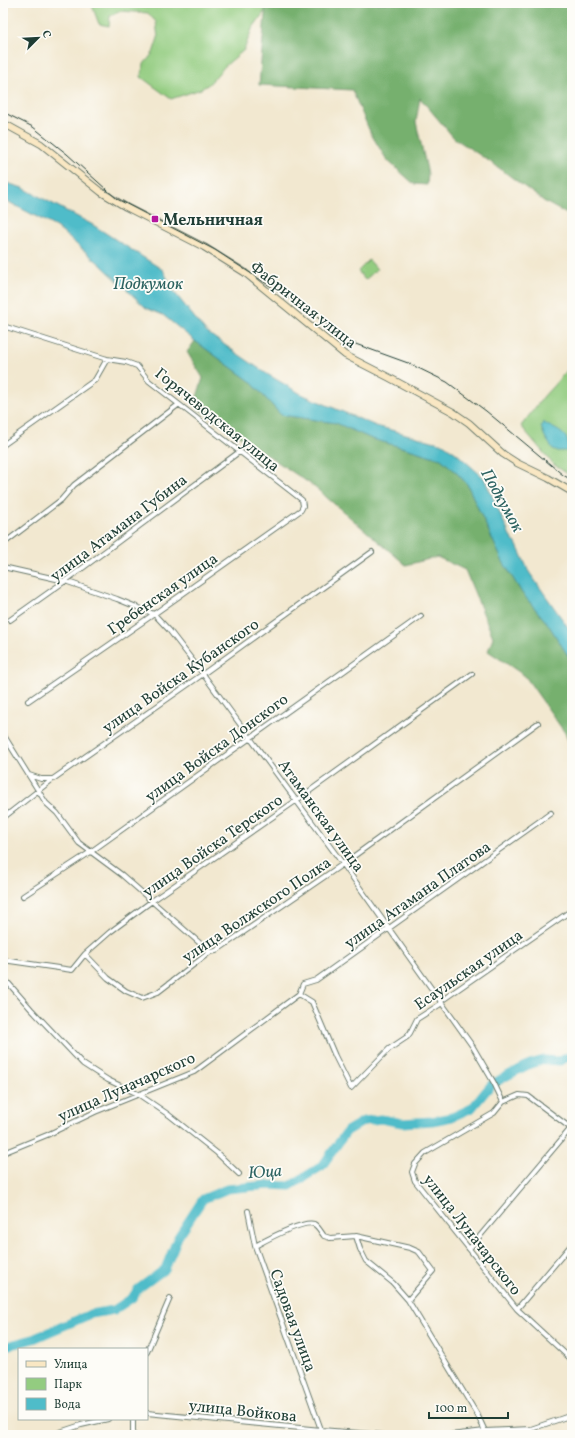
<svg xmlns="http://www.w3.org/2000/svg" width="575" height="1438" font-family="Vollkorn,serif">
  <rect width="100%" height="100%" fill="#fdfcf7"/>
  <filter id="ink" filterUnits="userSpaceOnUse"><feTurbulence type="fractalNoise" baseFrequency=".025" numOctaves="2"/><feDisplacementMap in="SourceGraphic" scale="8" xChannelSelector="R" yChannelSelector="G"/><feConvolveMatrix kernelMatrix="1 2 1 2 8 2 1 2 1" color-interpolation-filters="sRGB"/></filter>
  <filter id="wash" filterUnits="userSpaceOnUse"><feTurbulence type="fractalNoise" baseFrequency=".012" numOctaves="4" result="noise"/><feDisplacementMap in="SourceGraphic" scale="16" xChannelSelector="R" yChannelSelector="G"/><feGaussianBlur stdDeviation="0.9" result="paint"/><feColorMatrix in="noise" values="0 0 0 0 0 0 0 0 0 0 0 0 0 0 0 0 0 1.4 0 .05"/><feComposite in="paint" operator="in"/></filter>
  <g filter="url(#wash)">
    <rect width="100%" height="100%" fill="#f2e8d0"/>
    <path fill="#93cc80" stroke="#59845a" d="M 91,3 L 266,3 L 265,11 L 252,29 L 244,50 L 225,66 L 209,84 L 201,89 L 171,99 L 141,77 L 144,64 L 153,53 L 158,38 L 156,22 L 148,13 L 121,11 L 110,16 L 109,26 L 99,24 Z
      M 369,260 L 377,269 L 365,280 L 358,271 Z
      M 572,365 L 572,477 L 553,464 L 521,426 L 544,396 Z"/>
    <path fill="#76b06e" stroke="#4a7651" d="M 266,3 L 572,3 L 572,217 L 545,202 L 495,165 L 454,138 L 420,98 L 416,122 L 428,174 L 427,185 L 414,184 L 387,160 L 371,134 L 352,90 L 259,85 Z
      M 195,341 L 250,381 L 281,415 L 336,423 L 372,439 L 412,450 L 441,459 L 454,470 L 467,484 L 502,560 L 522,593 L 548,624 L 572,662 L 572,751 L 565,733 L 525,676 L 488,651 L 493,637 L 465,570 L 437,557 L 406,565 L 312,485 L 194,406 L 203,378 L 187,352 Z"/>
    <path fill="#4fbcc9" stroke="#377c7e" d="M 3,182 L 23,188 L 93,225 L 163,270 L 174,292 L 206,332 L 267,374 L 301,394 L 376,426 L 443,444 L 456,453 L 484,478 L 512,540 L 516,543 L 529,572 L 572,633 L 572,662 L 548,624 L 522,593 L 502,560 L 467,484 L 454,470 L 441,459 L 412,450 L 372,439 L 336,423 L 281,415 L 250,381 L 195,341 L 163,315 L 146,308 L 100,264 L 56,227 L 3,199 Z
      M 543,422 C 552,429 570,432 568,447 L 572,451 L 554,451 L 545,437 L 541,427 Z"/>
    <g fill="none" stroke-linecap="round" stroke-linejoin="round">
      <path stroke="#4fbcc9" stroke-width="9" d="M 3,1347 L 33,1339 L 91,1314 L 114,1310 L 132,1298 L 138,1289 L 165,1269 L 178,1237 L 203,1199 L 227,1189 L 268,1185 L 290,1186 L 322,1166 L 347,1131 L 364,1121 L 381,1119 L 402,1123 L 432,1121 L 452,1117 L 472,1108 L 491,1085 L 503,1078 L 530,1064 L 544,1060 L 560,1061 L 572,1055"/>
    </g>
  </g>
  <g filter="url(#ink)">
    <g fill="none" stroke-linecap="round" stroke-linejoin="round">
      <defs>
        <path id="street" d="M 3,326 L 107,359 L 126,362 L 137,366 L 149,381 L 302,500 L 303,506 L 301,510 L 154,614 L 28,701
          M 3,445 L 95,380 L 107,359
          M 3,544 L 61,500 L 74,485 L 178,405
          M 3,567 L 65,581 L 117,599 L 154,614 L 169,630 L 203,674 L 343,864 L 473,1047 L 494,1083 L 503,1102
          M 10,620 L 65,581 L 239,452
          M 3,734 L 46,803 L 57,813 L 79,843 L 122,875 L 210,952
          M 29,775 L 41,779 L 53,779
          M 3,818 L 53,779 L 203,674 L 372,552
          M 23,896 L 89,853 L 421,616
          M 85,954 L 108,978 L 126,991 L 142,998 L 158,992 L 210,952 L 216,951 L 343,864 L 538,723
          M 3,960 L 72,970 L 85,954 L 110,932 L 152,901 L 297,800 L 472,674
          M 3,977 L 31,1009 L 83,1064 L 108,1080 L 138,1094 L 169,1115 L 217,1153 L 239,1174
          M 299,994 L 312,1002 L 335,1056 L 351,1088 L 389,1049 L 407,1037 L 410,1033 L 417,1019 L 439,1005 L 441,1001 L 572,910
          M 503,1102 L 494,1113 L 425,1153 L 415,1164 L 412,1172 L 415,1181 L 517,1309 L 572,1360
          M 503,1102 L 519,1095 L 528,1096 L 572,1129
          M 3,1153 L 47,1135 L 95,1112 L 194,1072 L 299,994 L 303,984 L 316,980 L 551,813
          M 248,1211 L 255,1246 L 323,1435
          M 356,1236 L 410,1248 L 419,1252 L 433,1271 L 408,1300
          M 255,1246 C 266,1240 303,1220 314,1224 C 318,1226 321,1232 324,1236 L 330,1238 L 356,1236 L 360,1249 L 366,1261 L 393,1283 L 408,1300 L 478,1416 L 485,1431
          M 469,1249 L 571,1128
          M 517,1309 L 572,1244
          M 147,1352 L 170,1298
          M 147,1413 L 321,1430 L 384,1435
          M 531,1429 L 533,1435
          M 51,1435 L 81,1425 L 108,1419
          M 133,1435 L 133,1419
          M 450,1435 L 485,1431 L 531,1429 L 572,1415"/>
        <path id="secondary" d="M 3,123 L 41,144 L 101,192 L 126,207 L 204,247 L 244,272 L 345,355 L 388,377 L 453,412 L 469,423 L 503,454 L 517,463 L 548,478 L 572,492"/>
      </defs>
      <use href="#street" stroke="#69796b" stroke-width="6"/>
      <use href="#secondary" stroke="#69796b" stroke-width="8"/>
      <use href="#street" stroke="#fff" stroke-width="4"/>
      <use href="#secondary" stroke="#f9e7c3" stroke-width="6"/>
      <path stroke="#1f3d34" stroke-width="1" d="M 3,112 L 33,127 L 67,154 L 117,199 L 215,250 L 313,314 L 350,342 L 408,363 L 447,382 L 486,411 L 563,475 L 572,480"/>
    </g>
  </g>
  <rect fill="#b5179e" stroke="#fdfcf7" stroke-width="1.5" x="151" y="215" width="8" height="8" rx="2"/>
  <g text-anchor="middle" stroke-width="3.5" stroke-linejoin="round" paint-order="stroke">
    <g font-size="16" font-weight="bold" fill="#1f3d34" stroke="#fdfcf7" text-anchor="start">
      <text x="163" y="225">Мельничная</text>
    </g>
    <g font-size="16" fill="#1f3d34" stroke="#fdfcf7">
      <text transform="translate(304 304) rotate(38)" y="6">Фабричная улица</text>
      <text transform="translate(218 419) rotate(39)" y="6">Горячеводская улица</text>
      <text transform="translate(118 527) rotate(-37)" y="6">улица Атамана Губина</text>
      <text transform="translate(162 593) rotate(-35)" y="6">Гребенская улица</text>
      <text transform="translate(180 675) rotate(-35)" y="6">улица Войска Кубанского</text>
      <text transform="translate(216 747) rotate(-36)" y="6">улица Войска Донского</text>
      <text transform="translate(322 815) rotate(54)" y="6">Атаманская улица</text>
      <text transform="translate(212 845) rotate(-35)" y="6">улица Войска Терского</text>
      <text transform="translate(417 894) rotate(-35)" y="6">улица Атамана Платова</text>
      <text transform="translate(256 909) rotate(-34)" y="6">улица Волжского Полка</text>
      <text transform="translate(468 969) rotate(-35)" y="6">Есаульская улица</text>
      <text transform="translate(126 1086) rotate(-24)" y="6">улица Луначарского</text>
      <text transform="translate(473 1234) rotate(52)" y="6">улица Луначарского</text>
      <text transform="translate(294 1320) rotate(70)" y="6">Садовая улица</text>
      <text transform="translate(243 1410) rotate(6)" y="6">улица Войкова</text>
    </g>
    <g font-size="17" font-style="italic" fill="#2d6361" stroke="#fdfcf7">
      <text x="148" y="289">Подкумок</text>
      <text transform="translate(503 500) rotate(61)" y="6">Подкумок</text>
      <text transform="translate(265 1171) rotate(-4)" y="6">Юца</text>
    </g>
  </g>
  <rect width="575" height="1438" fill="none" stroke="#fdfcf7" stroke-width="16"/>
  <rect x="18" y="1348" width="130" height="72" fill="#fdfcf7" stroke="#a4b0a9"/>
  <rect x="26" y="1361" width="20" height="6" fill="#f9e7c3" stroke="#a4b0a9"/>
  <text x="54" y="1368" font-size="12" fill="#1f3d34">Улица</text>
  <rect x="26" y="1378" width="20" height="12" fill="#93cc80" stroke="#a4b0a9"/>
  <text x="54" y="1388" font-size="12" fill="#1f3d34">Парк</text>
  <rect x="26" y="1398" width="20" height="12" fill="#4fbcc9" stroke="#a4b0a9"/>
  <text x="54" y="1408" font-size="12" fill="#1f3d34">Вода</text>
  <g transform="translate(38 38) rotate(66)" stroke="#fdfcf7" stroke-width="3" paint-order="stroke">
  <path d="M0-3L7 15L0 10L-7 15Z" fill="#1f3d34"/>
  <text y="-6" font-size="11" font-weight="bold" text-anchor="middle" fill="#1f3d34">С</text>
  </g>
  <path d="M429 1412v6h79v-6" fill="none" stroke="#1f3d34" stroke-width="2"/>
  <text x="435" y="1412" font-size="12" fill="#1f3d34" stroke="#fdfcf7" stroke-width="3" paint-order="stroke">100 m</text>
</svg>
